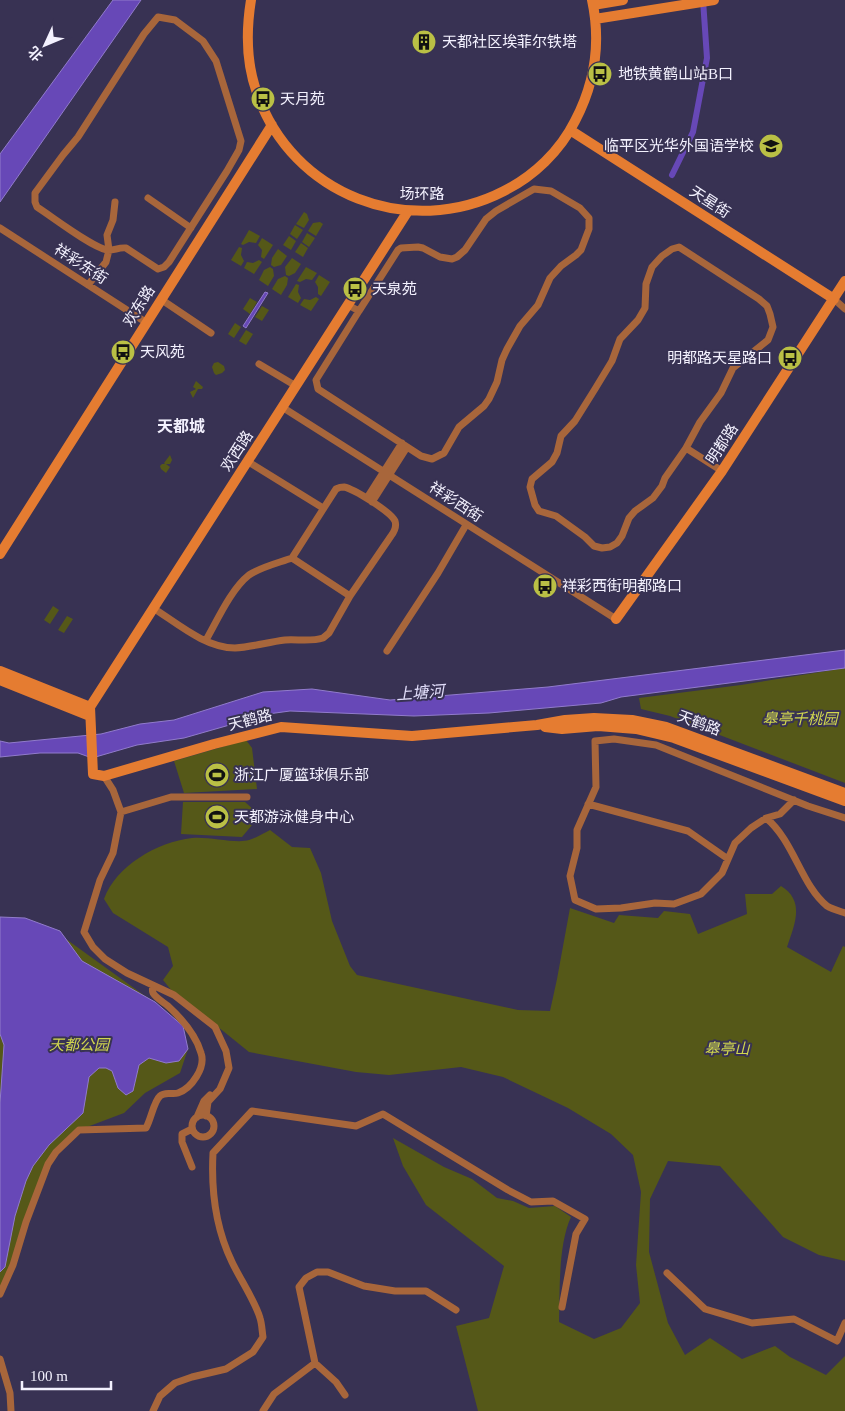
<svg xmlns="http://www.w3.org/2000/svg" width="845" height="1411" font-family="'Times New Roman','Noto Sans SC',serif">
  <rect width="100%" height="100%" fill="#383253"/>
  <path fill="#555818" d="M 304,212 L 307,214 L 309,220 L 304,228 L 296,224 Z
    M 320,222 L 323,224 L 316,236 L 308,231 L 313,223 Z
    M 295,225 L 303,230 L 297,239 L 290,234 Z
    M 249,230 L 260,236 L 256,243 L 249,242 L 243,245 L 241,244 Z
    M 307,233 L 315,238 L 309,247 L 302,242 Z
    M 289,236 L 296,241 L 291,250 L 283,245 Z
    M 262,238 L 273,245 L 264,259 L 261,257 L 262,250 L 258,245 Z
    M 301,243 L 308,248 L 303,257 L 295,252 Z
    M 239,247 L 242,248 L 241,255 L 244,261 L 241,266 L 231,260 Z
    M 278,249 L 287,256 L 281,265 L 274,267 L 271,265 L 272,258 Z
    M 292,258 L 301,264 L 295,273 L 289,276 L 286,275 L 285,267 Z
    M 259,260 L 262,262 L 254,274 L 244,268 L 247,262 L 253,263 Z
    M 270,267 L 273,269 L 274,276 L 268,286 L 259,280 L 264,270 Z
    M 306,267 L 317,273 L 312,280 L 306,279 L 300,282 L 297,281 Z
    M 319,275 L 330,282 L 321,296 L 318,294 L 318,287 L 315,282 Z
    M 285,276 L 288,278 L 287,285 L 281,295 L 272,289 L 278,279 Z
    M 296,284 L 299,285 L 298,292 L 301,298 L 298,303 L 288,297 Z
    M 316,297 L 319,299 L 311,311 L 300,305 L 304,299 L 310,300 Z
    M 250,298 L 257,302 L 250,314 L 243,309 Z
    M 262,306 L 269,310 L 262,321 L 255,317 Z
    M 235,323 L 241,327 L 234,338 L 228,334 Z
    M 246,330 L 253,334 L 246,345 L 239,341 Z
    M 218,362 L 224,366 L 225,370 L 222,373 L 216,375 L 214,373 L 212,367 L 214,363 Z
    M 196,381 L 203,387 L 202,389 L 198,389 L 193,398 L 190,392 L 196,389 L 193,387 Z
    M 170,455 L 172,460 L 170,464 L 166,464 L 170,467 L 166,473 L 161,469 L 160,466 L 162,464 L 165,464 L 164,463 Z
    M 53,606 L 59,610 L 50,624 L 44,620 Z
    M 67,616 L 73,619 L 64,633 L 58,630 Z
    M 845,668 L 845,783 L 670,716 L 641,709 L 639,698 L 741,685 Z
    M 246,740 L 252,748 L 257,789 L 184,793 L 174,761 Z
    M 183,802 L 245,802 L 254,810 L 252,825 L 242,837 L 181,834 Z
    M 270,830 L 292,847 L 310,848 L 321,873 L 332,921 L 350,966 L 357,975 L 518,1010 L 550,1011 L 557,979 L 570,908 L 614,923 L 619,915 L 658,918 L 664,911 L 690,914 L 698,934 L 747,914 L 745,894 L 772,894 L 781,886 C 806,901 794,926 787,947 L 831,972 L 843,946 L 845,947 L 845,1261 L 819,1255 L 783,1237 L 720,1166 L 668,1161 L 650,1199 L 649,1252 L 668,1323 L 685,1355 L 710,1338 L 742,1359 L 775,1346 L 790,1357 L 826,1375 L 845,1356 L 845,1411 L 478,1411 L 456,1326 L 489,1318 L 504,1266 L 426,1205 L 403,1166 L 393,1138 L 444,1167 L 472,1179 L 497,1198 L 513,1201 L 529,1208 L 555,1206 L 571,1217 C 558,1245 560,1291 559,1322 L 594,1339 L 621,1328 L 640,1303 L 636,1265 L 641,1192 L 633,1155 L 611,1134 L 568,1108 L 503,1077 L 461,1067 L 389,1075 L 356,1072 L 249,1052 L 207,1018 L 176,996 L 163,980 L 173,966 L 168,947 L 113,913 L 104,899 C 116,866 157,842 192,838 C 207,836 236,844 249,840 C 256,838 264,833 270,830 Z
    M 0,917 L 25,918 L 66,939 L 163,1009 L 188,1049 L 180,1073 L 145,1093 L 124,1113 L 79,1130 L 50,1162 L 0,1296 Z"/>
  <path fill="#6748b7" stroke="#917bcc" d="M 113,0 L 141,0 L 0,202 L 0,154 Z
    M 265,292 L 268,293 L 246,328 L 243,326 Z
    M 845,650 L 845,668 L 621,697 L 601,703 L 489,713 L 414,716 L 290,711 L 268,714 L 184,738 L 137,745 L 92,758 L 78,753 L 40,753 L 0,757 L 0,741 L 9,743 L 101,734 L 140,724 L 174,720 L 263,692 L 312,689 L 390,700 L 548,687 Z
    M 0,917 L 25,918 L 60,931 L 82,961 L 155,1002 L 183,1026 L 188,1049 L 179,1061 L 166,1063 L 149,1058 L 139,1065 L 133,1091 L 126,1095 L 118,1088 L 112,1071 L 106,1068 L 99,1068 L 89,1077 L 83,1113 L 49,1145 L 33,1166 L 26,1181 L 15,1216 L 5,1267 L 0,1272 L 0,1103 L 4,1045 L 0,1034 Z"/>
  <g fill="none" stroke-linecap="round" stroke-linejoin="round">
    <path stroke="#6748b7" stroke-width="6" d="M 672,175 L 693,132 L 707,58 L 703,0"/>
    <path stroke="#a8663b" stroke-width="7" d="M 158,17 L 175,20 L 203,41 L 216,61 L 241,141 L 239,150 L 227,171 L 169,262 L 164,267 L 158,269 L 126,248 C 119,247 113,251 107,250 C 90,246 54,218 37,207 L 35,202 L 35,193 L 63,155 L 78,137 L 144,34 Z
      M 148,198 L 191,228
      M 0,228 L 147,323
      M 679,247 L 759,299 L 767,306 L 770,314 L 773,327 L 768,340 L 733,368 L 721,393 L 700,422 L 686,448 L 665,478 L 662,486 L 653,498 L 635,511 L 629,518 L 622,536 L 617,543 L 610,547 L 602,548 L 594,546 L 585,537 L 556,516 L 539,511 L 535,505 L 530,487 L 532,479 L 552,462 L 557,453 L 561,436 L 575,421 L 595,389 L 612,361 L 620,339 L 638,320 L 645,308 L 646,284 L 652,267 L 662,256 L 672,249 Z
      M 88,285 L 106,262 L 109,250 L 107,235 L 113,220 L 115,202
      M 834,299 L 845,309
      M 162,300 L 211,333
      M 348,305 L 359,311 L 398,250 L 401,248 L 418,247 L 423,248 L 440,257 L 452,259 L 457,257 L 465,250 L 486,219 L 496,211 L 534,189 L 551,191 L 580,208 L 589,218 L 589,229 L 581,250 L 576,255 L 561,266 L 550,278 L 538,305 L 520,326 L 507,349 L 502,360 L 497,382 L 489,399 L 484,406 L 459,427 L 444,453 L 432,459 L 421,456 L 318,389 L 316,380 L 359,311
      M 259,364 L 296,386
      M 282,407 L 616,619
      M 686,448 L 722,471
      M 247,461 L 323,508
      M 367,498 L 402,443
      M 372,502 L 407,447
      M 292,558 L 350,596
      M 153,608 C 177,623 205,648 235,648 C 252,647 268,642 285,640 C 297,639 311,642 323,638 L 329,633 L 350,596 L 391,536 C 394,532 397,527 395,521 C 391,512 354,489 344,487 C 340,487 340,487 336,489 L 292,558 C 278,563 261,567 249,575 C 231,589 217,621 206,640
      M 387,651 L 438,573 L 466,525
      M 104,776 L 113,790 L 121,812 L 113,853 L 100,880 L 84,932 L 93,947 L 105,959 L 127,973 L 174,995 L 215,1027 L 226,1051 L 229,1068 L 220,1089 L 208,1102 L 206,1116
      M 588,804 L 688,831 L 728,859
      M 121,812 L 171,797 L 247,797
      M 766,818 L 780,814 L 794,800
      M 845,818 L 808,806 L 656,745 L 614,739 L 595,741 L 596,787 L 577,830 L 577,848 L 570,876 L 575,900 L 596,909 L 621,908 L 655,903 L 674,904 L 701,894 L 722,873 L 735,843 L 751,828 L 766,818 C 794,841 801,885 827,906 C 832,909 839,911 845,913
      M192 1126a11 11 0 1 1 22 0a11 11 0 1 1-22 0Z
      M 197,1117 L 204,1101 L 210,1095
      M 192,1167 L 182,1142 L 182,1134 L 192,1129
      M 667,1273 L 705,1309 L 752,1323 L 794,1319 L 837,1341 L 845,1323
      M 0,1294 L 13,1265 L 26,1222 L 48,1164 L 56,1152 L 79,1130 L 146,1128 C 151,1119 154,1101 160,1096 C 165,1091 172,1095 178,1093 C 192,1088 206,1067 201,1053 C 196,1035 181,1018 168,1006 C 163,1002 156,998 153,993 C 152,990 152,989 153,986
      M 0,1359 L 10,1393 L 11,1411
      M 345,1395 L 336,1382 L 315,1363 L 299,1287 L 306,1278 L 317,1272 L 328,1272 L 364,1286 L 395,1291 L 426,1291 L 456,1310
      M 153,1411 L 160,1396 L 175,1383 L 192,1377 L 226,1369 L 253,1352 L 263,1337 C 262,1331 262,1324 260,1318 C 255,1301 240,1279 232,1262 C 215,1227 211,1191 213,1153 L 252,1111 L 356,1126 L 383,1114 L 508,1190 L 531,1202 L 553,1201 L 585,1219 L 576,1234 L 562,1307
      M 263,1411 L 274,1394 L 315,1363"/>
    <path stroke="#e57c31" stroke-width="10" d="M 251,0 C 246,31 246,63 257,93 C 292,195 409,240 504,191 C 534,176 560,151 575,121 C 595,83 601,42 592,0
      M 593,5 L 623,0
      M 595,19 L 714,0
      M 570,130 L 834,299
      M 0,554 L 272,125
      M 616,619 L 722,471 L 845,281
      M 0,671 L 90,707
      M 0,680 L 90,716
      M 90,707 L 93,774 L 104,776 L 214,744 L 281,727 L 412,736 L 537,725 L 565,720 L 594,718 L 632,720 L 666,727 L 845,793
      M 90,707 L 408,211
      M 545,727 L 562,729 L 598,726 L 636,729 L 674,738 L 845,801"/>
  </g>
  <defs>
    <symbol id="building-disc" viewBox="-11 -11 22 22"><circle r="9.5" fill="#bac045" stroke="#383253"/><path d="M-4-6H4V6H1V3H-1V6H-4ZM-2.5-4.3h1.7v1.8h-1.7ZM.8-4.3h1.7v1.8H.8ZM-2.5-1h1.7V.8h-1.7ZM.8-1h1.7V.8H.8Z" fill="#111"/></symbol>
    <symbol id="bus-disc" viewBox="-11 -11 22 22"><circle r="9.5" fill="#bac045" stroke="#383253"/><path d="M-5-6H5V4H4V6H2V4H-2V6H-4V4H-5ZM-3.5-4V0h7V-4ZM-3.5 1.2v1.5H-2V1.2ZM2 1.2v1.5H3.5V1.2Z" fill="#111"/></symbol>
    <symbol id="school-disc" viewBox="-11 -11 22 22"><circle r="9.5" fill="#bac045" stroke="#383253"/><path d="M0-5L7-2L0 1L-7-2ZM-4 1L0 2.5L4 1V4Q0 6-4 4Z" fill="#111"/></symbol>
    <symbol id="stadium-disc" viewBox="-11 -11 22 22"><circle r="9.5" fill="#bac045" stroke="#383253"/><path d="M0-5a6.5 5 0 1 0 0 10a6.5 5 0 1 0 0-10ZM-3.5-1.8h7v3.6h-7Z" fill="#111"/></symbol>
  </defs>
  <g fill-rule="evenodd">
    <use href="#building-disc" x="410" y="28" width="28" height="28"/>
    <use href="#bus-disc" x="586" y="60" width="28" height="28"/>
    <use href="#bus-disc" x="249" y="85" width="28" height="28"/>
    <use href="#school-disc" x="757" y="132" width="28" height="28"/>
    <use href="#bus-disc" x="341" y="275" width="28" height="28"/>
    <use href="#bus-disc" x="109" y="338" width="28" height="28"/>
    <use href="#bus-disc" x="776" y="344" width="28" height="28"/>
    <use href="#bus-disc" x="531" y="572" width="28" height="28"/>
    <use href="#stadium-disc" x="203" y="761" width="28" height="28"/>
    <use href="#stadium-disc" x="203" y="803" width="28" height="28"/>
  </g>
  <g text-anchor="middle" stroke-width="4" stroke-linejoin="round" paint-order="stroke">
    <g font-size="15" fill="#f3f1fe" stroke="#383253" text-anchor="start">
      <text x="442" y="47">天都社区埃菲尔铁塔</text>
      <text x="618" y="79">地铁黄鹤山站B口</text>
      <text x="280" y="104">天月苑</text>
      <text x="754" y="151" text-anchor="end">临平区光华外国语学校</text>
      <text x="372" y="294">天泉苑</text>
      <text x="140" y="357">天风苑</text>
      <text x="772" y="363" text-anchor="end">明都路天星路口</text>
      <text x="562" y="591">祥彩西街明都路口</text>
      <text x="234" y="780">浙江广厦篮球俱乐部</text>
      <text x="234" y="822">天都游泳健身中心</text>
    </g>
    <g font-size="15" fill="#f3f1fe" stroke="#383253">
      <text x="422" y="199">场环路</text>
      <text transform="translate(710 202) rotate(33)" y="5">天星街</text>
      <text transform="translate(81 264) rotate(33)" y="5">祥彩东街</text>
      <text transform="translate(139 306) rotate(-58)" y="5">欢东路</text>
      <text transform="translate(722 444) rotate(-57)" y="5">明都路</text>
      <text transform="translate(237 451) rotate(-57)" y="5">欢西路</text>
      <text transform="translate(456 502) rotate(33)" y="5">祥彩西街</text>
      <text transform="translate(250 720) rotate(-14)" y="5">天鹤路</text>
      <text transform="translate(699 723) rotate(20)" y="5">天鹤路</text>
    </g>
    <g font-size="15" font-style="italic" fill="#d2d84e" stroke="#383253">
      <text x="800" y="724">皋亭千桃园</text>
      <text x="79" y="1050">天都公园</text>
      <text x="727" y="1054">皋亭山</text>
    </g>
    <g font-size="16" font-weight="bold" fill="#f3f1fe" stroke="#383253">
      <text x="181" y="432">天都城</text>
    </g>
    <g font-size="16" font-style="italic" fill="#e1ddfa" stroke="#383253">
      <text transform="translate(420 692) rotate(-4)" y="6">上塘河</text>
    </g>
  </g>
  <g transform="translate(45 45) rotate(226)" stroke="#383253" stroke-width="4" paint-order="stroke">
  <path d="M0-4L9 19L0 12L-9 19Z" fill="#f3f1fe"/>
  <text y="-8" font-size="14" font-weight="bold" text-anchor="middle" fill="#f3f1fe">北</text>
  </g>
  <path d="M22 1381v8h89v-8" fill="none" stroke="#f3f1fe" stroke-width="2.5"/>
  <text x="30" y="1381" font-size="15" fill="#f3f1fe" stroke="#383253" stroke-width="4" paint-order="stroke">100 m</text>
</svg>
